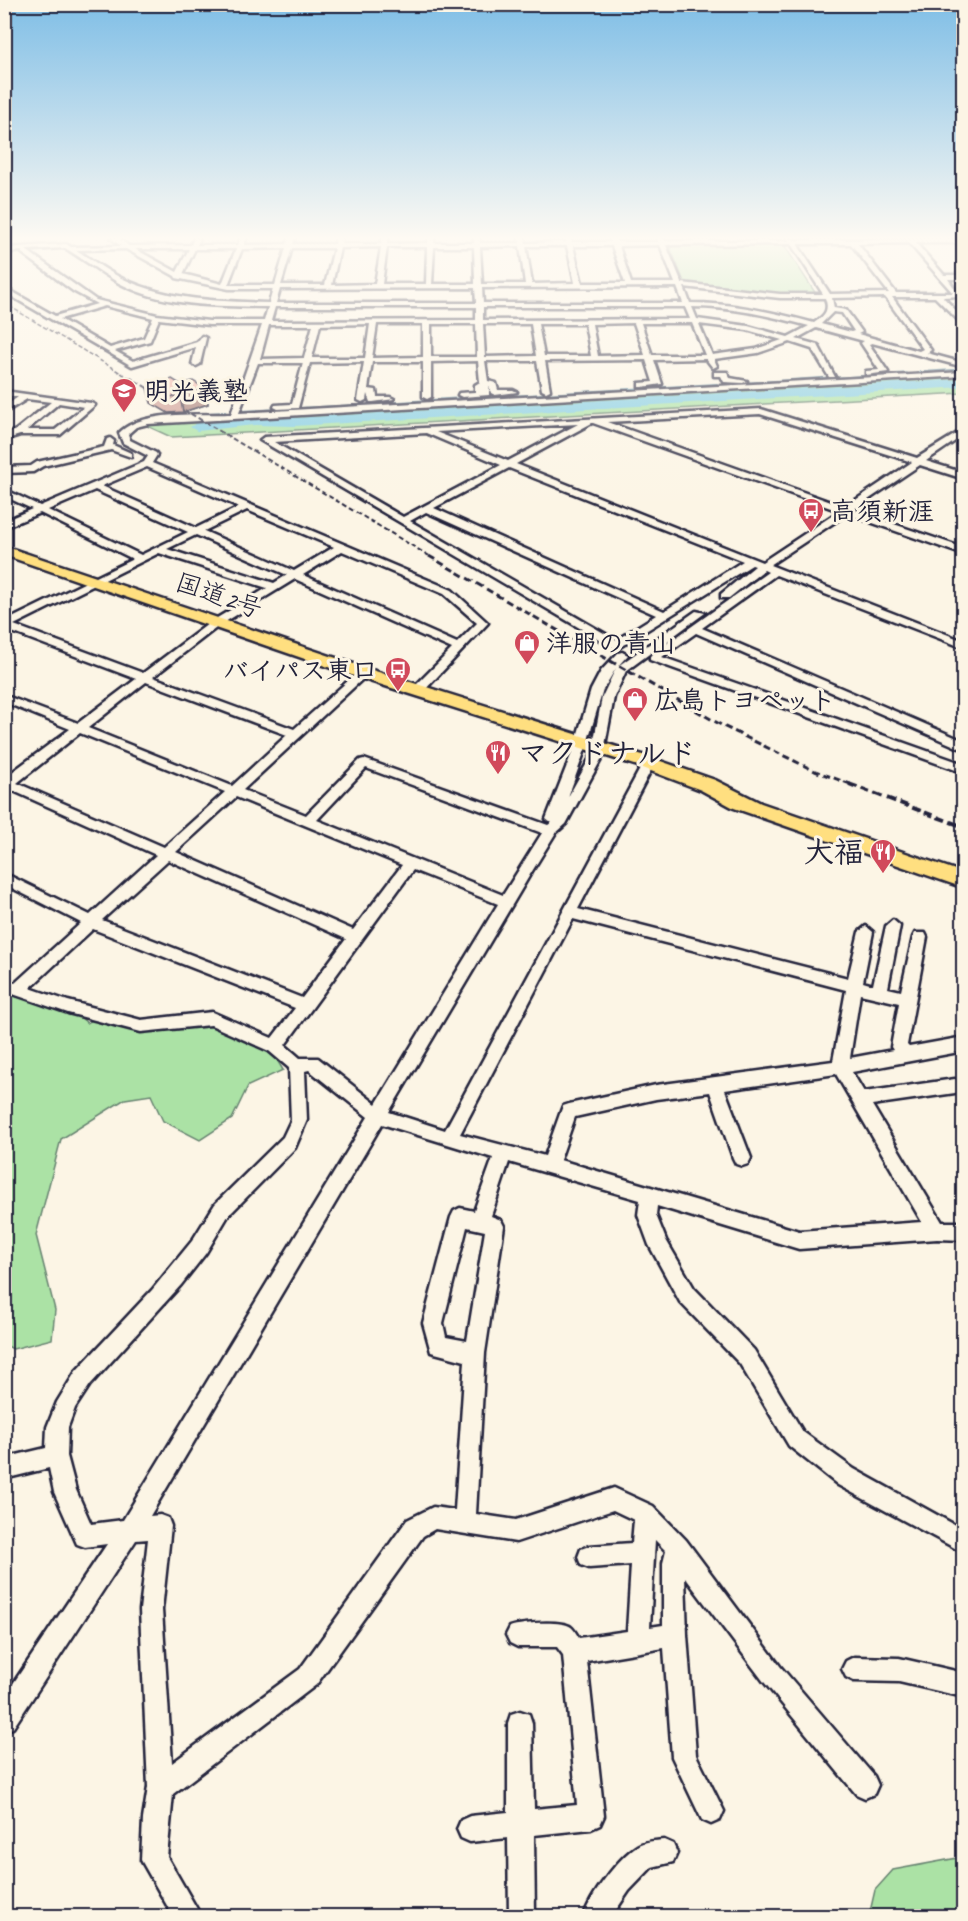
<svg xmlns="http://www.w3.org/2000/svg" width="968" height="1921" font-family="Caveat,'Klee One',sans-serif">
  <rect width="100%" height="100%" fill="#fcf5e5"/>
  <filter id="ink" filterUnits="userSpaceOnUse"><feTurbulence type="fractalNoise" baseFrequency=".0167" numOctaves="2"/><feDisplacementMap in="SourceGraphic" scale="12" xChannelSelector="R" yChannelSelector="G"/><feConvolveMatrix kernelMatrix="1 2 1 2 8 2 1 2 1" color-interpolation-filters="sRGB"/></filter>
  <g filter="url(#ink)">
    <path fill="#abe2a5" stroke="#668270" stroke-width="1.5" d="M 697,245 L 784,245 L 816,294 L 777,294 L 685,284 L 670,247 Z
      M 963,375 L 963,393 L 171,437 L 145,425 Z
      M 15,992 L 78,1015 L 87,1023 L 97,1017 L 141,1029 L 215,1023 L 273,1053 L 283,1070 L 248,1086 L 232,1119 L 200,1140 L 163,1121 L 151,1095 L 125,1099 L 61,1139 L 36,1235 L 55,1310 L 52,1339 L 13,1349 L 5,1345 L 5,993 Z
      M 963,1857 L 963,1916 L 869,1916 L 875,1890 L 893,1870 Z"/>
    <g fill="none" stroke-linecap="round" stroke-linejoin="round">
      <path stroke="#5c89a0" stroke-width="1.5" d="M 897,243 L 928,243
        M 4,255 L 56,250
        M 919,372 L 964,369
        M 813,379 L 907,373"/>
      <path stroke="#5c89a0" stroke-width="2" d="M 727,384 L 837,377
        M 491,397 L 717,384
        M 368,404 L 479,397
        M 242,411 L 358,405
        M 209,413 L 225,412"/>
      <path fill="#83cde3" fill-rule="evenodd" d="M 964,379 L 964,387 L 294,426 L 255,425 L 197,431 L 190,427 L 197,423 L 255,417 L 294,418 Z"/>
      <defs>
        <path id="minor" d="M 111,238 L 118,238 L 129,246 L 191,245 L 194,238 L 200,239 L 197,245 L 238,245 L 240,238 L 246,239 L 244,245 L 287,244 L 289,238 L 295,238 L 293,244 L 335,244 L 336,238 L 342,238 L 341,244 L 381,244 L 382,238 L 388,238 L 387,244 L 428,243 L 428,238 L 434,238 L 434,243 L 474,243 L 474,238 L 480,238 L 480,243 L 520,243 L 519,238 L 525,238 L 526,243 L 566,242 L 565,238 L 571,238 L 572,242 L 611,242 L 610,238 L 616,238 L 617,242 L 658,242 L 657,238 L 663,238 L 665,241 L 789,241 L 787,238 L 795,240 L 964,239 L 964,243 L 916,243 L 944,275 L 964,275 L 964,279 L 948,279 L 960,296 L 943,297 L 964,319 L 964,326 L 935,297 L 892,297 L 931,350 L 927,353 L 964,363 L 964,367 L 872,343 L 869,344 L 888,372 L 866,375 L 866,371 L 879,370 L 861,343 L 864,341 L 816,328 L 796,339 L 818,345 L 835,377 L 829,377 L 812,349 L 790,342 L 758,353 L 714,359 L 717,366 L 713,368 L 706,359 L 654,360 L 662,384 L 642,387 L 639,387 L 639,383 L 653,382 L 646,360 L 545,361 L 550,390 L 546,392 L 542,390 L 537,361 L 485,361 L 488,381 L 496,383 L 498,390 L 513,390 L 517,392 L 495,395 L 491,393 L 489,386 L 489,395 L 462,397 L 458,395 L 459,393 L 475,392 L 475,385 L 480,382 L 478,361 L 431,362 L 431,397 L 427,399 L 423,397 L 423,362 L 372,362 L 368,389 L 376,390 L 377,397 L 390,397 L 394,399 L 373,402 L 370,402 L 367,394 L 366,400 L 362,402 L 358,400 L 364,362 L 310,363 L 298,408 L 278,409 L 274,407 L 275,405 L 292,404 L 303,363 L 258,363 L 239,413 L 964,372 L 964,376 L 148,424 L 136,427 L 128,434 L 130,440 L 156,453 L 157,455 L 152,463 L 452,590 L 488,623 L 421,694 L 413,694 L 413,688 L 452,649 L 295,579 L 220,625 L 153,677 L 294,729 L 359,671 L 367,671 L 367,675 L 243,790 L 306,815 L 360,760 L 364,759 L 548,825 L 551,823 L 546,819 L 573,750 L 591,690 L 601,671 L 618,653 L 622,652 L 628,655 L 618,666 L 696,611 L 705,613 L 626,671 L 614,697 L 603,756 L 566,824 L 555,834 L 531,873 L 389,1112 L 445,1130 L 641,767 L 645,766 L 651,770 L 578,909 L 848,978 L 859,932 L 866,926 L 873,932 L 863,982 L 873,985 L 886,926 L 893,920 L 900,926 L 888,988 L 901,991 L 913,937 L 915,933 L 925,933 L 927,937 L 907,1045 L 909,1047 L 964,1037 L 964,1051 L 852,1072 L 864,1092 L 955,1079 L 961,1081 L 963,1086 L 961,1091 L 955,1093 L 872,1105 L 942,1222 L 964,1222 L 964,1240 L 937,1239 L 799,1249 L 657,1206 L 656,1215 L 666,1240 L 694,1288 L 754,1350 L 803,1432 L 854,1469 L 964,1530 L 964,1553 L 838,1485 L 789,1446 L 740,1364 L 680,1302 L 649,1245 L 638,1215 L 640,1200 L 509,1162 L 491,1216 L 501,1220 L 504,1226 L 485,1353 L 476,1514 L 516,1520 L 614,1488 L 653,1506 L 686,1540 L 780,1666 L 874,1776 L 878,1785 L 874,1794 L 865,1798 L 856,1794 L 764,1682 L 685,1577 L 687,1635 L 696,1755 L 724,1811 L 720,1820 L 711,1824 L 702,1820 L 672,1757 L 664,1648 L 587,1661 L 604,1816 L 600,1825 L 591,1829 L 534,1835 L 535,1916 L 509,1916 L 508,1838 L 470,1842 L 461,1838 L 457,1829 L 461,1820 L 470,1816 L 508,1812 L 508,1723 L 511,1714 L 520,1711 L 529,1714 L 532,1723 L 534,1809 L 577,1805 L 563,1655 L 557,1647 L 518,1647 L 510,1643 L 506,1635 L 510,1627 C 520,1623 562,1620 571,1627 C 574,1629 577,1635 579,1638 L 627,1631 L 631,1565 L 589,1568 L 581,1565 L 578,1557 L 581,1549 L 589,1546 L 632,1543 L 634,1520 L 613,1510 L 516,1542 L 435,1529 L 423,1536 L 316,1685 L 173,1794 L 167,1857 L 201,1916 L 173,1916 L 141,1860 L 143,1819 L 148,1787 L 140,1610 L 148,1539 L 136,1540 L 13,1728 L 4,1731 L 4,1697 L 107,1544 L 85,1547 L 77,1544 L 54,1492 L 49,1468 L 4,1479 L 4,1458 L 46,1448 L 47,1427 L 57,1402 L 76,1371 L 152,1290 L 192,1241 L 215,1204 L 283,1137 L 291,1120 L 289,1068 L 269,1051 L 211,1025 L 141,1032 L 68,1013 L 4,991 L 4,979 L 15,983 L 81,923 L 4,884 L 4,873 L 90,915 L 156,855 L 9,789 L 4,790 L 4,778 L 70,729 L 4,702 L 4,695 L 78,723 L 136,679 L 4,629 L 4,622 L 133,559 L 40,513 L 4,528 L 4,521 L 32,509 L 4,496 L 4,489 L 40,506 L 144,462 L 148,456 L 123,443 L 119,433 C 140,410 200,415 231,414 L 262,325 L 209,325 L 159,319 L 150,341 L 115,351 L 133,361 L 197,342 L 202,336 L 206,338 L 200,364 L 196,366 L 192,364 L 196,347 L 132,366 L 4,292 L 4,287 L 55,316 L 97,304 L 73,291 L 22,253 L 22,251 L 4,252 L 4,248 L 66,244 L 71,247 L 121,246 ZM 909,243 L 953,293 L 896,293 L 858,244 ZM 791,244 L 823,294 L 780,294 L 682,283 L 666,245 ZM 797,244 L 851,244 L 889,293 L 830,294 ZM 660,245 L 675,283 L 631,283 L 619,246 ZM 520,246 L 525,284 L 482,284 L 480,247 ZM 526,246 L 567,246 L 575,283 L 532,284 ZM 573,246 L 612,246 L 625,283 L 582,283 ZM 381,247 L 375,284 L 332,285 L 340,248 ZM 387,247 L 427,247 L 426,284 L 382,284 ZM 434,247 L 474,247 L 475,284 L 432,284 ZM 65,248 C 83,259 100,272 119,283 C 164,307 218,306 268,307 L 264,321 L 209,321 L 157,315 L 96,300 L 26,250 ZM 286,248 L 275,285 L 228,285 L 242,249 ZM 292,248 L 334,248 L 325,285 L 281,285 ZM 126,249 L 175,276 L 176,278 L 229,289 L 273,289 L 269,303 C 220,301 174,301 128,281 C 110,274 93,260 76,250 ZM 135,249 L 189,249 L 177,272 ZM 195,249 L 236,249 L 222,284 L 183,274 ZM 677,287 L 683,303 L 483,303 L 482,288 ZM 684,287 L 780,298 L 825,298 C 830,311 824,316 814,323 C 773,312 732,303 690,303 ZM 475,288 L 476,303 L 276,303 L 280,289 ZM 885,297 L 923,349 L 919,351 L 858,334 L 862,332 L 846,310 L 834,308 L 832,298 ZM 105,306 L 153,318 L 144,338 L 110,348 L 60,319 ZM 275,307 L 476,307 L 476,320 L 271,321 ZM 483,307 L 685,307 L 690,319 L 483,320 ZM 692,307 C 732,307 771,316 809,326 L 788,337 L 748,326 L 697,319 ZM 833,312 L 842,313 L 854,331 L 851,332 L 821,324 ZM 634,323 L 645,355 L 598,356 L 592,324 ZM 641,323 L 692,323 L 705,355 L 652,355 ZM 370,324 L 365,358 L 312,358 L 320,325 ZM 377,324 L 423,324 L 423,357 L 372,358 ZM 431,324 L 476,324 L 477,357 L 431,357 ZM 483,324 L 531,324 L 536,356 L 485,357 ZM 538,324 L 585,324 L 591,356 L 544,356 ZM 699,324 L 747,330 L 782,340 L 756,349 L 712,355 ZM 269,325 L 313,325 L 304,358 L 260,359 ZM 147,467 L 239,507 L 196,528 L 102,486 ZM 95,490 L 188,532 L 141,555 L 48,510 ZM 247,510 L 334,547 L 294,571 L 204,531 ZM 196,535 L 287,575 L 274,583 L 167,549 ZM 342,551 L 444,594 L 477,623 L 457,643 L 303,575 ZM 159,553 L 267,588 L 212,621 L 143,673 L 14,625 ZM 616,668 L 602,697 L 591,756 L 568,797 L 585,750 L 603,690 ZM 146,682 L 287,735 L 232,786 L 88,728 ZM 80,733 L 225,792 L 164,847 L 17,783 ZM 366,768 L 542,833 L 503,895 L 317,820 ZM 236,797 L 402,865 L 353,930 L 176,852 ZM 168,860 L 346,939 L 302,998 L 102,920 ZM 413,870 L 498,904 L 376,1104 L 318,1058 L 300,1058 L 285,1045 ZM 573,919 L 846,990 L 833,1061 L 656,1085 L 569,1104 L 563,1106 L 561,1111 L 545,1156 L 460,1134 ZM 93,929 L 295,1008 L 272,1038 L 212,1012 L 141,1020 L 68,1001 L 30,988 ZM 860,994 L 899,1003 L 891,1047 L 893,1050 L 850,1058 ZM 309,1070 L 368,1117 L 123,1520 L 91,1524 L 76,1490 L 67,1456 L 68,1427 L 75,1408 L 90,1385 L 181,1285 L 206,1253 L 228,1216 L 295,1148 L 307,1120 L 305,1071 ZM 836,1074 L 922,1222 L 799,1231 L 560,1160 L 575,1117 L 656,1099 L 710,1092 L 733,1158 L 736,1164 L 742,1166 L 748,1164 L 751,1158 L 725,1090 ZM 382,1124 L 493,1158 L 474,1211 L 460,1208 L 454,1211 L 451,1217 L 423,1323 L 431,1352 L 465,1361 L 455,1510 L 433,1507 L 407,1520 L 300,1669 L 172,1763 L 162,1610 L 171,1526 L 168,1518 L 160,1515 L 150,1516 ZM 467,1227 L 485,1231 L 467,1341 L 446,1337 L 443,1323 ZM 655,1540 L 666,1551 L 663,1563 L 663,1625 L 650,1627 Z
          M 717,372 L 727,372 L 730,378 L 747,381 L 743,383 L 724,382 L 721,376 L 714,376 L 714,372 Z
          M 4,391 L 91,403 L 95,405 L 60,435 L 20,435 L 4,440 L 4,435 L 16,430 L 51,402 L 27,399 L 4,413 L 4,407 L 18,397 L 4,395 ZM 59,403 L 84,407 L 55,430 L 27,430 Z
          M 761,409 L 917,458 L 964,429 L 964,435 L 926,461 L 964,473 L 964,479 L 920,465 L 853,510 L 964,548 L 964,555 L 847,514 L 770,565 L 964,641 L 964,648 L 776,575 L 702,628 L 964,741 L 964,750 L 696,633 L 662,657 L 964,764 L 964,773 L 650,660 L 650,656 L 768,572 L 764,570 L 729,598 L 721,598 L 721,594 L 755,566 L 752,565 L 620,647 L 612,647 L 260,440 L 264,437 ZM 760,414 L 912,462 L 845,507 L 607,422 ZM 592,423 L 593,423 L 839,511 L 762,562 L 516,464 ZM 578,424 L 508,461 L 436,432 ZM 426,433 L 501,465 L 403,517 L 274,442 ZM 509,468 L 743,561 L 664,611 L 434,508 ZM 426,512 L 656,615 L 616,640 L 410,521 Z
          M 110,438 L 114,441 L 113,445 L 131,453 L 131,457 L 111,450 L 43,466 L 33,472 L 4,473 L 4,467 L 31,466 L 37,462 L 104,447 L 107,439 Z
          M 854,1657 L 899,1658 L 964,1673 L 964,1697 L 899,1682 L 854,1681 L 846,1677 L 842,1669 L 846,1661 Z
          M 664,1840 L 673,1844 L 677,1853 L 673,1862 L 652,1867 L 629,1891 L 612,1916 L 584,1916 C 590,1896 618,1858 637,1846 C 644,1841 655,1841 664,1840 Z"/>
        <path id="highway" d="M 4,546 L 369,669 L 649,757 L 715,780 L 761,803 L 964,873 L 964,888 L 734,808 L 701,790 L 635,765 L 357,677 L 4,555 Z"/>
      </defs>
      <use href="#minor" stroke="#22223b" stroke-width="5"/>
      <use href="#highway" stroke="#22223b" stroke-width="5"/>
      <use href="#minor" fill="#fcf5e5" fill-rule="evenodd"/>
      <use href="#highway" fill="#ffdf80" fill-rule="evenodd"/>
      <path stroke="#22223b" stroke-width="1.5" stroke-dasharray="4.5 2" stroke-linecap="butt" d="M 4,303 L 131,379"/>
      <path stroke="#22223b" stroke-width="2" stroke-dasharray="5 3" stroke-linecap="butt" d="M 129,377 L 431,557"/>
      <path stroke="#22223b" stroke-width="3" stroke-dasharray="7 4" stroke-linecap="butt" d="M 429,556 L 723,726 L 815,771 L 853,785"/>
      <path stroke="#22223b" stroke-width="4" stroke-dasharray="9 4.5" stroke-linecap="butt" d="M 849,784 L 964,827"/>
    </g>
    <path fill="#cf9d93" stroke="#22223b" stroke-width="1.5" d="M 180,384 L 205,388 L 208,404 L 183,412 L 168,413 L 151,403 L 147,388 Z"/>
    <path fill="#a98078" stroke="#22223b" stroke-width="1.5" d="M 205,388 L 208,404 L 183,412 L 180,396 Z"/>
    <path fill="#f1b7ab" stroke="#22223b" stroke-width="1.5" d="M 172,379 L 180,384 L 193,381 L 205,388 L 180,396 L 164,397 L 147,388 Z"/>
  </g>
  <linearGradient id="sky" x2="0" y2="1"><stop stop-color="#7fbee6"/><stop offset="0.47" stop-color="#fefaf3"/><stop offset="1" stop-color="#fefaf3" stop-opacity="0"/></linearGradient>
  <rect width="968" height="507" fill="url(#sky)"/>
  <defs>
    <symbol id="school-pin" viewBox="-11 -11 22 30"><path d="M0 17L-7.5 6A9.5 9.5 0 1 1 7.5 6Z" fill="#d1495b" stroke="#fcf5e5"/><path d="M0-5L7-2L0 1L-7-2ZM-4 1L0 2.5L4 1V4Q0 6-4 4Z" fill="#fff"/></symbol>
    <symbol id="bus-pin" viewBox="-11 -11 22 30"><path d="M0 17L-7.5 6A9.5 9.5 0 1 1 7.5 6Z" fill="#d1495b" stroke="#fcf5e5"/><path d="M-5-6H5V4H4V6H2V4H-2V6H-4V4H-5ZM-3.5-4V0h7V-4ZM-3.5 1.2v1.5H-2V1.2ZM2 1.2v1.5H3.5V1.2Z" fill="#fff"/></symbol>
    <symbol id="shop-pin" viewBox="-11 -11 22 30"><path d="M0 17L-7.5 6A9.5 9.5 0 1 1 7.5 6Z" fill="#d1495b" stroke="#fcf5e5"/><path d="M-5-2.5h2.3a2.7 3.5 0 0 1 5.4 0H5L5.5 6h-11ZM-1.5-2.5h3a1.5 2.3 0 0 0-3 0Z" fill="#fff"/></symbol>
    <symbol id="restaurant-pin" viewBox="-11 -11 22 30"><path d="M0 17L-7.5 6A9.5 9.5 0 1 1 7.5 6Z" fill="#d1495b" stroke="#fcf5e5"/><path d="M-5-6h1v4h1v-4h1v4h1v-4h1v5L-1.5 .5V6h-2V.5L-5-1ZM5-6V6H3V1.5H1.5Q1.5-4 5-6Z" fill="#fff"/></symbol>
  </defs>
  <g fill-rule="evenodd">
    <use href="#school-pin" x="109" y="376" width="30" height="40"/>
    <use href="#bus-pin" x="796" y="496" width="30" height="40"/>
    <use href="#shop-pin" x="512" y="628" width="30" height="40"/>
    <use href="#bus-pin" x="383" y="655" width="30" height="40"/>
    <use href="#shop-pin" x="620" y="685" width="30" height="40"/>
    <use href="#restaurant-pin" x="483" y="738" width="30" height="40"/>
    <use href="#restaurant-pin" x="868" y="837" width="30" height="40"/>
  </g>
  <g text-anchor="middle" stroke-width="6" stroke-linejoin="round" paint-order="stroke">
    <g font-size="26" font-weight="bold" fill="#22223b" stroke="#fcf5e5" text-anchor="start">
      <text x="144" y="400">明光義塾</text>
      <text x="830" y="520">高須新涯</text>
      <text x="546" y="652">洋服の青山</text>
      <text x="378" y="679" text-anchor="end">バイパス東口</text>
      <text x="654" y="709">広島トヨペット</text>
    </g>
    <g font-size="26" fill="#22223b" stroke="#fcf5e5">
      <text transform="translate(219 595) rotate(19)" y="9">国道2号</text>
    </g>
    <g font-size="30" font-weight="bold" fill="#22223b" stroke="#fcf5e5" text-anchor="start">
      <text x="518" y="763">マクドナルド</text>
      <text x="864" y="862" text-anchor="end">大福</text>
    </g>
  </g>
  <rect width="968" height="1921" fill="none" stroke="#fcf5e5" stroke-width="24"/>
  <rect x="12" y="12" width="944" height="1897" fill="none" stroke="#22223b" stroke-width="2" filter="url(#ink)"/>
</svg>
